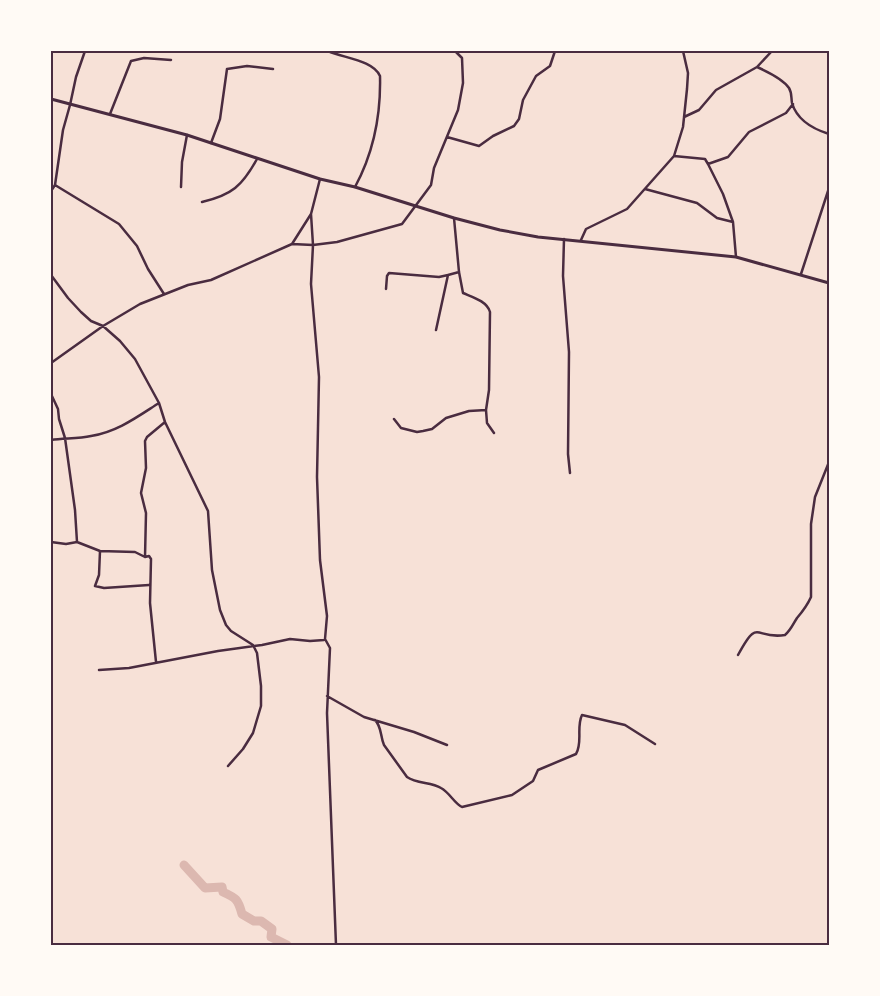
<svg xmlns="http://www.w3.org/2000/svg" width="880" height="996" font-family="'Source Serif 4',serif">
  <rect width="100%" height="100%" fill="#f7e1d7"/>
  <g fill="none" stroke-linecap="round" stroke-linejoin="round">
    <path stroke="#dcb8b0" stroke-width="9" d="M 184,865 L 205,888 L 222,887 L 223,892 C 236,898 238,899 242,914 L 254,921 L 261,921 L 272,929 L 271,937 L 287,945"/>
    <path stroke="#4a2c40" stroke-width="2.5" d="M 328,51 C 343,58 373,60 380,76 C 381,116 374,152 355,187
      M 757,67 C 766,71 783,79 789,88 C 792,93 791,97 792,103 C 797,120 813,129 829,134
      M 110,114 L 131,61 L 144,58 L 171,60
      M 684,117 L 699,110 L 716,90 L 757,67 L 772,51
      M 447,137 L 479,146 L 493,136 L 514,126 L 519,119 L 523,100 L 536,76 L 550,66 L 555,51
      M 211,143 L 220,119 L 227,69 L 247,66 L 273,69
      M 674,156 L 705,159 L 708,164 L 728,157 L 749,132 L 786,113 L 793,104
      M 708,164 L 723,194 L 733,222 L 736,257
      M 55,185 L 119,224 L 137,246 L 148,269 L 164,294
      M 181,187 L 182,162 L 187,135
      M 645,189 L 697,203 L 717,218 L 733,222
      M 51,191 L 55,185 L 63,130 L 70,105 L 76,77 L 85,51
      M 202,202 C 232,195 242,186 257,159
      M 311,214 L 313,245 L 311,284 L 319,377 L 317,477 L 320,560 L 327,616 L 325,639 L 330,648 L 327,713 L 336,945
      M 454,218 L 459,272 L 463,293 C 472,297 487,301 490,312 L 489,390 L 486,410 L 487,423 L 494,433
      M 564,239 L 563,276 L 569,352 L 568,454 L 570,473
      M 581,240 L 586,229 L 627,209 L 674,156 L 683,127 L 687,89 L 688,73 L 683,51
      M 292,244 L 311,214 L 320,179
      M 801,274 L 829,188
      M 51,275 L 68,298 L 81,312 L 91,321 L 103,326 L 120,341 L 135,359 L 159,403 L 165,422 L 208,511 L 212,570 L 220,610 L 226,625 L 231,631 L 253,645 L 257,653 L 261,686 L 261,706 L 253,733 L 243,749 L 228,766
      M 386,289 L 387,276 L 389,273 L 439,277 L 448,275
      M 436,330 L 448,275 L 459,272
      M 51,363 L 103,326 L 140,304 L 188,285 L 211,280 L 292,244 L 313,245 L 337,242 L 402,224 L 431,185 L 434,168 L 458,110 L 463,83 L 462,58 L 455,51
      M 51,394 L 58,409 L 59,419 L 65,438 L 75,510 L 77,542 L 100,551 L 135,552 L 145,557 L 149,556 L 151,559 L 150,603 L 156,662
      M 394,419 L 401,428 L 417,432 L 423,431 L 432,429 L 446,418 L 469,411 L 486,410
      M 51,440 C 64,438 78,439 91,436 C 117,432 137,417 159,403
      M 51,542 L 66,544 L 77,542
      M 100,551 L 99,575 L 95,586 L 104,588 L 149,585
      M 145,557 L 146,513 L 141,493 L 146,468 L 145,441 L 147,437 L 165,422
      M 738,655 C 759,616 754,640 785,635 C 791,630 793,624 797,618 C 803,611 807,606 811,597 L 811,524 L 815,497 L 829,462
      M 99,670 L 129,668 L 218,651 L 262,645 L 290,639 L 310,641 L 324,640
      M 327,696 L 364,717 L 414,732 L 447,745
      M 375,720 C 382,727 380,736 384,745 L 407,777 C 417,784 431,782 441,788 C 450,793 454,803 462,807 L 512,795 L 533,781 L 538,770 L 576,754 C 583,743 576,727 582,715 L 625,725 L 655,744"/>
    <path stroke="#4a2c40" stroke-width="3" d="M 51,99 L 187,135 L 320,179 L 355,187 L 454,218 L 500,230 L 538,237 L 736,257 L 829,283"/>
  </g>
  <rect width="880" height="996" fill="none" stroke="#fffaf5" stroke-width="105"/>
  <rect x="52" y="52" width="776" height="892" fill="none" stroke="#4a2c40" stroke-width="2"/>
</svg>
